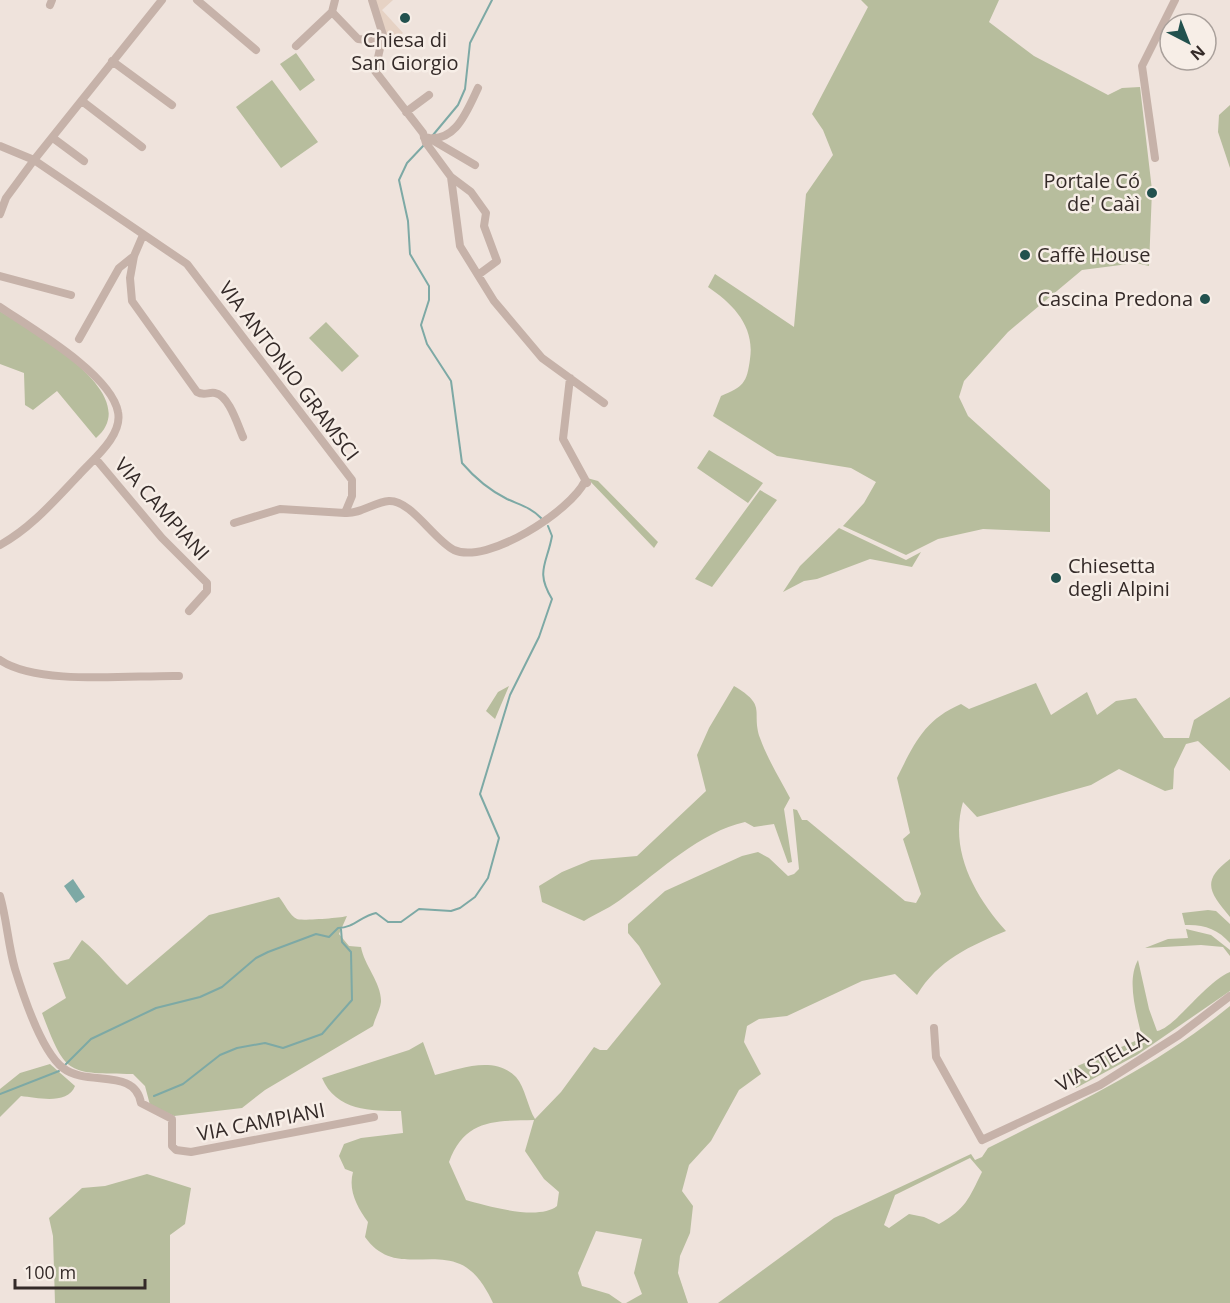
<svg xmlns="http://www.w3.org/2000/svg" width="1230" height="1303" font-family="'Open Sans',sans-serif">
  <rect width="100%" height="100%" fill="#efe3dc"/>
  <path fill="#b7bd9d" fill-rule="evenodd" d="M 861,0 L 999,0 L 989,22 L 1034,56 L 1108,95 L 1122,88 L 1140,87 L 1152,190 L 1149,266 L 1136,263 L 1082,270 L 1008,332 L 964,381 L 959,397 L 968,416 L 1050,490 L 1050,532 L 983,529 L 938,539 L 906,555 L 843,526 L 864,503 L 876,482 L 851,468 L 777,456 L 713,416 L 721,396 C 743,387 747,383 750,359 C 755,326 733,304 708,287 L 715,274 L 794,327 L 806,194 L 833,155 L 823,130 L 812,114 L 868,7 Z
    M 296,53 L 315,80 L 300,91 L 280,64 Z
    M 272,80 L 318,142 L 281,168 L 236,107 Z
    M 1230,105 L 1230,168 L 1218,132 L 1219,115 Z
    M 0,311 C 30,331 147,394 96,438 L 57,391 L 33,410 L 25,405 L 24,373 L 0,364 Z
    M 326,322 L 359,356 L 342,372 L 309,338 Z
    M 709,450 L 763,483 L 748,503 L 697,468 Z
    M 587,478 L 598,481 L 658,542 L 654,548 Z
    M 760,490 L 777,500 L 712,587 L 695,579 Z
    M 839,528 L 906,560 L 921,552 L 912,567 L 870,559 L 817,579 L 804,581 L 783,592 L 800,566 Z
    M 1036,683 L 1051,715 L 1087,692 L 1097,715 L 1116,701 L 1136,698 L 1164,738 L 1189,738 L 1194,720 L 1230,697 L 1230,771 L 1198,741 L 1186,744 L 1174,769 L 1173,789 L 1165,791 L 1119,769 L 1091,785 L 977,817 L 963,802 C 949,850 974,895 1006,931 C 970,946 938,960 917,995 L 895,974 L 862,981 L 787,1016 L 759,1019 L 747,1026 L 744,1042 L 761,1074 L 739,1090 L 711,1141 L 689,1165 L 682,1191 L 693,1206 L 690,1233 L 680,1256 L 678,1273 L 688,1303 L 626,1303 L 642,1294 L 634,1273 L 642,1239 L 596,1231 L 578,1273 L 582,1286 L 609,1294 L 622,1303 L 493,1303 C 486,1288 476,1271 460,1264 C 428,1250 392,1275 365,1237 L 368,1222 C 357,1207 348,1190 353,1172 L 345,1169 L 339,1156 L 344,1144 L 361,1138 L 403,1133 L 401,1111 C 371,1111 336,1111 322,1078 L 409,1050 L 423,1042 L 435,1075 C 460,1069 494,1055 516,1077 C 525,1087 528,1108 535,1119 L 561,1092 L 594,1047 L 600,1050 L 607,1050 L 661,984 L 639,946 L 628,933 L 628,924 L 665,891 L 742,856 L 758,852 L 769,858 L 788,876 L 794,874 L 799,869 L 793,809 L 797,810 L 802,820 L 807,820 L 905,901 L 916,903 L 921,894 L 903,839 L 910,833 L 897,778 C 914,744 924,720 961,704 L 969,709 ZM 534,1120 L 525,1151 L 544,1179 L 559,1192 L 557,1206 C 539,1221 487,1206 466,1200 L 449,1162 C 465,1119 494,1121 534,1120 Z
    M 509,686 L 495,719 L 486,711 L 498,692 Z
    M 734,686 C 768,706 751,711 760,738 C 767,758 780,779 790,798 L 784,809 L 792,862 L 788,863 L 774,824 L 754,827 L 745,822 C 700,832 661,870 624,897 C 612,907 597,913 584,921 L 542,902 L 539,886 L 562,872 L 591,860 L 637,856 L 706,791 L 697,755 L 709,728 Z
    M 1230,859 L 1230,917 C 1209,892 1201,881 1230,859 Z
    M 279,897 C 284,903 290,916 297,919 C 299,921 342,918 347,916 L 339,934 L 349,946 L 361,947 C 364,965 382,984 381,1002 C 380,1010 375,1018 373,1026 L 265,1090 L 242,1108 L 174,1116 L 150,1105 L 145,1086 L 133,1074 C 67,1073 66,1076 42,1013 L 66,998 L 53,963 L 69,959 L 82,940 C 99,953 111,970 127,985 L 209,915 Z
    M 1208,910 L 1216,911 L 1230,924 L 1230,943 C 1218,929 1203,924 1185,925 L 1182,913 Z
    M 1186,929 L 1211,935 L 1230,950 L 1230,956 L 1223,947 L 1201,945 L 1145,948 L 1168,939 L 1188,938 Z
    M 1138,960 L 1149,1009 L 1157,1031 C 1175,1028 1204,983 1230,972 L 1230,991 L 1137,1055 L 1076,1088 L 1066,1071 L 1142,1038 C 1137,1014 1126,982 1138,960 Z
    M 1230,1006 L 1230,1303 L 718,1303 L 834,1218 L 971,1154 L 975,1160 L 982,1157 L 988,1148 C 1073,1105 1156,1067 1230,1006 ZM 970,1158 L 982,1172 C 969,1198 966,1209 939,1224 L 924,1217 L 909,1214 L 889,1228 L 884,1225 L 895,1195 Z
    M 50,1064 L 75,1086 C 68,1105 38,1098 21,1096 L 0,1117 L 0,1089 L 20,1073 Z
    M 147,1174 L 191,1188 L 185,1224 L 170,1235 L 170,1303 L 55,1303 L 53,1236 L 49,1218 L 82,1188 L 105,1186 Z"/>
  <path fill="#e6d2c4" d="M 370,0 L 393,0 L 382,10 L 403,33 L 383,47 Z"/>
  <path fill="#7da9a5" d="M 73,879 L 85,897 L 76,903 L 64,886 Z"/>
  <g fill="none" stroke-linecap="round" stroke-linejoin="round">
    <path stroke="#7da9a5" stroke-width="2" d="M 433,135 L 458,105 L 465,89 L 470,43 L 492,0
      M 424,145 L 407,163 L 399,180 L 408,221 L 410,254 L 429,286 L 429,300 L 421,325 L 427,344 L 451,381 L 462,463 C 474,477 491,491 507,499 C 520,505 532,508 541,518
      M 65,1065 L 91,1039 L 156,1008 L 200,997 L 222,987 L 256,958 L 268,952 L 316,934 L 329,937 L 338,928 C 354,928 361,916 376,913 L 388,922 L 401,922 L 419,909 L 451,911 L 460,908 L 475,897 L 488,878 L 499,838 L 480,794 L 510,695 L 539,637 L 552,599 C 535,571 547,564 552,536 L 548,526
      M 0,1094 L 59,1071
      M 154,1096 L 183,1084 L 220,1055 L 237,1048 L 265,1043 L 283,1048 L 322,1034 L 352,1000 L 351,952 L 342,942 L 341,929"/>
    <path stroke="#c6b2a9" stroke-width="8" d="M 197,0 L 256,50
      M 372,0 L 383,35 L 375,71 L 423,133 L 426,143 L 451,177 L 460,246 L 494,301 L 542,358 L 604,403
      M 50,5 L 52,0
      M 332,12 L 358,39 L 368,40 L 383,35
      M 296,46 L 332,12 L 335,0
      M 112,61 L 172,105
      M 82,101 L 142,147
      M 406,112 L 429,95
      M 424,137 C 455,145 467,111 478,88
      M 53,138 L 84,161
      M 429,138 L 475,165
      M 0,146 L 34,160 L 187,264 L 352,480 L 352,496 L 345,513 L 280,509 L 234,523
      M 1155,158 L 1142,66 L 1175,0
      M 451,177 L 471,192 L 486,213 L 484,226 L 497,261 L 478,275
      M 0,214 L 6,198 L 34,160 L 162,0
      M 143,235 L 134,256 L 130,278 L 132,301 L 197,392 C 204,396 208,392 215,393 C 229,395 238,426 243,437
      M 0,276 L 71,295
      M 0,307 C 31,328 111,374 118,412 C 123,436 92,460 78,476 C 54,501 31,528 0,545
      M 79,339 L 119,268 L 134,256
      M 570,378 L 563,439 L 587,483
      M 95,458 L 162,538 L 207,583 L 207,591 L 189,611
      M 345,513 C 361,514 374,502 389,501 C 411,500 434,540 454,550 C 487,565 571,511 585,481
      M 0,660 C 38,686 132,675 179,676
      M 0,896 C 7,920 8,945 15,969 C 23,995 41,1051 63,1068 C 87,1087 135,1067 141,1103 L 172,1119 L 172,1146 L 176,1150 L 191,1152 L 374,1117
      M 934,1028 L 936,1057 L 982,1140 L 1100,1085 L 1179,1035 L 1230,996"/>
  </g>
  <g fill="#22514e" stroke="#f7eee7" stroke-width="2">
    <circle cx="405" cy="18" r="6"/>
    <circle cx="1152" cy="193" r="6"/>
    <circle cx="1025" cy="255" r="6"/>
    <circle cx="1205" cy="299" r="6"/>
    <circle cx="1056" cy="578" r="6"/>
  </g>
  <g text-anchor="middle" stroke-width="5" stroke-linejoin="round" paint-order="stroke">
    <g font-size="20" fill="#342a28" stroke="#f7eee7" text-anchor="end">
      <text x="405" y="47" text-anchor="middle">Chiesa di<tspan x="405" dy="23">San Giorgio</tspan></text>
      <text x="1140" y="188">Portale Có<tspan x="1140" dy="23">de' Caàì</tspan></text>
      <text x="1037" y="262" text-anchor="start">Caffè House</text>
      <text x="1193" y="306">Cascina Predona</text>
      <text x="1068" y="573" text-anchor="start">Chiesetta<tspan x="1068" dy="23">degli Alpini</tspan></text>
    </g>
    <g font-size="20" fill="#342a28" stroke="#f7eee7">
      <text transform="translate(289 371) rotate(53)" y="7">VIA ANTONIO GRAMSCI</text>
      <text transform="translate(162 509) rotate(48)" y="7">VIA CAMPIANI</text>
      <text transform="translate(1102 1061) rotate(-30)" y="7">VIA STELLA</text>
      <text transform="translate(261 1122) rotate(-11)" y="7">VIA CAMPIANI</text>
    </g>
  </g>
  <g transform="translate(1188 42) rotate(138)"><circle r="28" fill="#f7eee7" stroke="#a9a09b" stroke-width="1.5"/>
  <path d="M0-4.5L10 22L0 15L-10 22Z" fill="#22514e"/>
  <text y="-9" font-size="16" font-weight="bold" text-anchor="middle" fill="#342a28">N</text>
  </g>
  <path d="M15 1279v9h130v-9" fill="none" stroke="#342a28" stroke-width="3"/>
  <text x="24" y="1279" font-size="18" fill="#342a28" stroke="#f7eee7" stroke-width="4.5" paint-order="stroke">100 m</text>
</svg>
